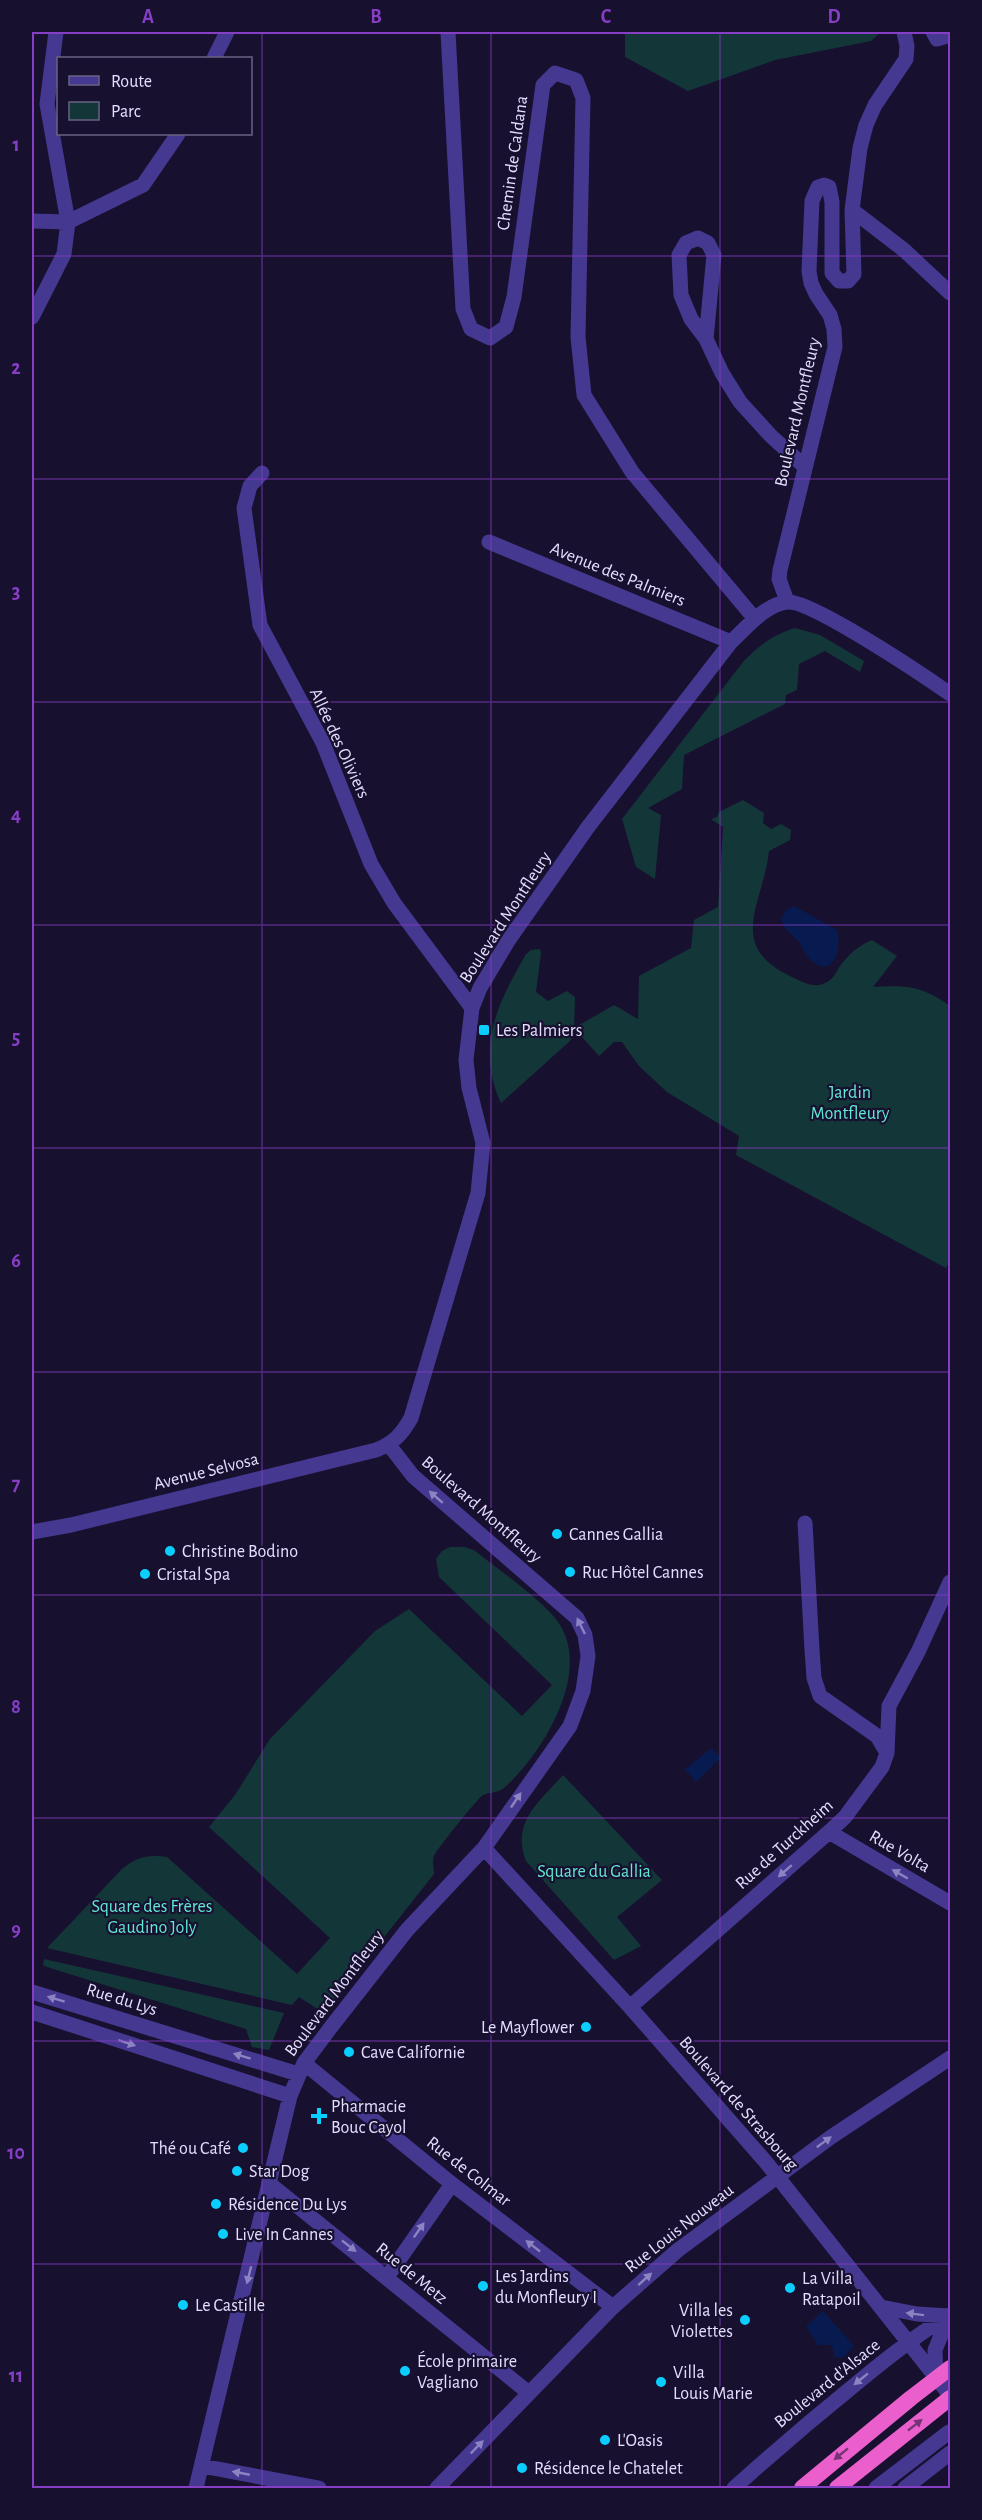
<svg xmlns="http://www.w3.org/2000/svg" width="982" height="2520" font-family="'Alegreya Sans',sans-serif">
  <rect width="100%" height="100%" fill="#18102f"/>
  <path fill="#133739" d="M 625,32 L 881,32 L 871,41 L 775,60 L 688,91 L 625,57 Z
    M 795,628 L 820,635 L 864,661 L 860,672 L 825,651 L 799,664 L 797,690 L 786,695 L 785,704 L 684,755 L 682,789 L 648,808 L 661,815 L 655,879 L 636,867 L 622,819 L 743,662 C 759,645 773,635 795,628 Z
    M 743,800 L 764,813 L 763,823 L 771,829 L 781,824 L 791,830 L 790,840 L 769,851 C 764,902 725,945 790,976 C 800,981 814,989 825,983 C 833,980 836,972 840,966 C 849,954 858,946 872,940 L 897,956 L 873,987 C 907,985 922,986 950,1006 L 950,1261 L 946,1268 L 736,1155 L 739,1136 L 667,1092 L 639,1066 L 622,1042 L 614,1042 L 599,1056 L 574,1028 L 571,1040 L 501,1103 C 475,1047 498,1003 526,954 L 531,950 L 540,949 L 541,953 L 536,992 L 548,1001 L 567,991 L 575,997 L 574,1028 L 614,1005 L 638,1019 L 639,976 L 691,948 L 694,920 L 718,907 L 723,827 L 711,819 L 717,817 L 719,812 Z
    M 450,1547 L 464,1547 L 474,1550 C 496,1568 547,1603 560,1625 C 591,1675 542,1754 504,1788 C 499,1793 490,1792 483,1795 C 478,1798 437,1849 434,1856 C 432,1860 434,1869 434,1874 L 324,2013 L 299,1997 L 292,2005 L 47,1948 L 122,1869 C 136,1857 149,1854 167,1857 L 297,1974 L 330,1938 L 209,1827 L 235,1795 L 270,1739 L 375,1631 L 409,1609 L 522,1716 L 552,1685 L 439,1577 L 436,1559 L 442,1551 Z
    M 563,1775 L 662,1880 L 617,1917 L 641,1946 L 614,1960 L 526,1861 C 511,1822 539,1802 563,1775 Z
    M 44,1959 L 284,2013 L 269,2050 L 252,2047 L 246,2029 L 47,1967 L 43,1965 Z"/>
  <path fill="#071b51" d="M 794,906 L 837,930 C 842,947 834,980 812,961 C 805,956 803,947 798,941 C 787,930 770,917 794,906 Z
    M 711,1748 L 721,1758 L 696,1782 L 685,1770 Z
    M 823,2311 L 854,2346 L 843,2358 L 834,2357 L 832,2345 L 818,2345 L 806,2326 Z"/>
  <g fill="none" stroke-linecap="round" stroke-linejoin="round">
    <path stroke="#443891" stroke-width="15" d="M 448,32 L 463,309 L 471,329 L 490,338 L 506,327 L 514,297 L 543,85 L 555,73 L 576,80 L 583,98 L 578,337 L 584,395 L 632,472 L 755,619
      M 933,32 L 937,39 L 950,35
      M 214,58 L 227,32
      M 852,210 L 904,250 L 950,293
      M 32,221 L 68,222 L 143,185 L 178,134
      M 32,317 L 64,254 L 68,222 L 47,104 L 56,32
      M 706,339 L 714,255 L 708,243 L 698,238 L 686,243 L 679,255 L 681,295 L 691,319 L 706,339 L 722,373 L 740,402 L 771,436 L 805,467
      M 262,473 L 250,486 L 244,508 L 260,625 L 323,743 L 371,864 L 394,903 L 472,1008
      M 489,542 L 731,642
      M 787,601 L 779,579 L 780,570 L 835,347 L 834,329 L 830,315 L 816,294 L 811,283 L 809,271 L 812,201 L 818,187 L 824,185 L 829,187 L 832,202 L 832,273 L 839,281 L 848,281 L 854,274 L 852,210 L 860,148 L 866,125 L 875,105 L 906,59 L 907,46 L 904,32
      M 805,1523 L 812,1650 L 814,1678 L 820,1696 L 877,1736 L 887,1753
      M 32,1532 L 71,1525 L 376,1450 C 394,1443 402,1434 411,1418 L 478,1193 L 483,1143 L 469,1088 L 466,1060 L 472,1008 L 480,988 L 508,941 L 588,827 L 731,642 C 746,628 766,604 787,602 C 810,599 926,677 950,694
      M 829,1832 L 950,1903
      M 484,1848 L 630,2007 L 765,2161 L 950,2395
      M 32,1992 L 298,2074
      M 630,2007 L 829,1832 L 845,1817 L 882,1767 L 887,1753 L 889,1706 L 918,1652 L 950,1582
      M 32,2012 L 290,2096
      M 304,2063 L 452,2184 L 613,2307
      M 270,2184 L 529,2393
      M 387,2277 L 452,2184
      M 881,2307 L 917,2314 L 949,2316
      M 936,2379 L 935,2350 L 949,2316
      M 202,2466 L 319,2488
      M 196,2488 L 290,2096 L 304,2063 L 331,2027 L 407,1930 L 484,1848 L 570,1726 L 583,1691 L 588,1656 L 585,1635 L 577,1618 L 413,1476 L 389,1445
      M 437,2488 L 613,2307 L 678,2250 L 831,2137 L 950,2058
      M 734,2488 C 774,2452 815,2417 857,2383 C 887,2358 917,2334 950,2315
      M 876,2488 L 949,2432
      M 905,2488 L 950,2453"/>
    <path stroke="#ea5fcc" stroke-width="16" d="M 802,2488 L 911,2398 L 950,2368
      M 837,2488 L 950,2398"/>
  </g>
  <defs><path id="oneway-solid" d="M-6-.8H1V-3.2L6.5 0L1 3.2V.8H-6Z" transform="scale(1.5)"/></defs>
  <g fill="#8c83c2">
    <use href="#oneway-solid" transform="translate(436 1497) rotate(-139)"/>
    <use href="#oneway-solid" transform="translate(581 1626) rotate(-116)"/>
    <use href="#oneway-solid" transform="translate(516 1800) rotate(-56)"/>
    <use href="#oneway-solid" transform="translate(785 1871) rotate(139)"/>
    <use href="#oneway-solid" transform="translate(900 1874) rotate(-150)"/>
    <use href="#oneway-solid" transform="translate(56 1999) rotate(-163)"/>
    <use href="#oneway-solid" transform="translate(127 2043) rotate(18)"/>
    <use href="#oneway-solid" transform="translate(242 2056) rotate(-163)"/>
    <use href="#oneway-solid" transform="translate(824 2142) rotate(-36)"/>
    <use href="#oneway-solid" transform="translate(419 2230) rotate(-55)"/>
    <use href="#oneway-solid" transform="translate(349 2246) rotate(38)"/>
    <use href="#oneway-solid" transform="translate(533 2246) rotate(-142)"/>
    <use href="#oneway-solid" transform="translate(249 2275) rotate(104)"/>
    <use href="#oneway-solid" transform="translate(645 2279) rotate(-42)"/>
    <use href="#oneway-solid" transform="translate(915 2314) rotate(-173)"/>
    <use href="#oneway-solid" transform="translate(861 2379) rotate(141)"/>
    <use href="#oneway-solid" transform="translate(477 2447) rotate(-46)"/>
    <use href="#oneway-solid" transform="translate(241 2473) rotate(-169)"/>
  </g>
  <g fill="#763476">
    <use href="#oneway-solid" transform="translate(915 2425) rotate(-38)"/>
    <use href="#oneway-solid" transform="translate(841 2454) rotate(141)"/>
  </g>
  <path fill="none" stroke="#863ec5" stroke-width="1.5" stroke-opacity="0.55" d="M 262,32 L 262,2488M 491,32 L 491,2488M 720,32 L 720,2488M 32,256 L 950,256M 32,479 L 950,479M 32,702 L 950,702M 32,925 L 950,925M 32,1148 L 950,1148M 32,1372 L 950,1372M 32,1595 L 950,1595M 32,1818 L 950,1818M 32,2041 L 950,2041M 32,2264 L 950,2264"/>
  <g fill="#0aceff" stroke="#18102f" stroke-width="2">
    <rect x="478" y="1024" width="12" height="12" rx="3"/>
    <circle cx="557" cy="1534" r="6"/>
    <circle cx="170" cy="1551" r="6"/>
    <circle cx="570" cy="1572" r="6"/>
    <circle cx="145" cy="1574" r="6"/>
    <circle cx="586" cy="2027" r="6"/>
    <circle cx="349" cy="2052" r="6"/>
    <path d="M316 2107h6v6h6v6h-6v6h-6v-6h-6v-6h6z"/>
    <circle cx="243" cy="2148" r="6"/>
    <circle cx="237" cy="2171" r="6"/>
    <circle cx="216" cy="2204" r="6"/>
    <circle cx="223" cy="2234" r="6"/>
    <circle cx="483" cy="2286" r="6"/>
    <circle cx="790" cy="2288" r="6"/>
    <circle cx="183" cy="2305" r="6"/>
    <circle cx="745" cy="2320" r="6"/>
    <circle cx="405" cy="2371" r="6"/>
    <circle cx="661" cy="2382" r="6"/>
    <circle cx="605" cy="2440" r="6"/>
    <circle cx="522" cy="2468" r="6"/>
  </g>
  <g text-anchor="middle" stroke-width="4.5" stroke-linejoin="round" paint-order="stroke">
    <g font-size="18" fill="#e5deff" stroke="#18102f">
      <text transform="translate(512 163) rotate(-82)" y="6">Chemin de Caldana</text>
      <text transform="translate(797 412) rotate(-77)" y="6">Boulevard Montfleury</text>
      <text transform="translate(618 574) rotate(22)" y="6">Avenue des Palmiers</text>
      <text transform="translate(340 743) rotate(65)" y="6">Allée des Oliviers</text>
      <text transform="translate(505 917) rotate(-57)" y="6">Boulevard Montfleury</text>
      <text transform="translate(206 1471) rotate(-14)" y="6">Avenue Selvosa</text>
      <text transform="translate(482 1509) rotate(41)" y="6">Boulevard Montfleury</text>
      <text transform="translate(784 1844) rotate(-42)" y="6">Rue de Turckheim</text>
      <text transform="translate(900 1851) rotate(30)" y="6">Rue Volta</text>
      <text transform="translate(334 1993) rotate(-53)" y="6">Boulevard Montfleury</text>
      <text transform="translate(122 1999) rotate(17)" y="6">Rue du Lys</text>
      <text transform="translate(739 2103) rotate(49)" y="6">Boulevard de Strasbourg</text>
      <text transform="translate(469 2171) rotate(38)" y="6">Rue de Colmar</text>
      <text transform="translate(679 2228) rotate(-38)" y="6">Rue Louis Nouveau</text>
      <text transform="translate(412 2273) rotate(39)" y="6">Rue de Metz</text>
      <text transform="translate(827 2383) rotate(-39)" y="6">Boulevard d'Alsace</text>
    </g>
    <g font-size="18" fill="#e5deff" stroke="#18102f" text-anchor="start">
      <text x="496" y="1036">Les Palmiers</text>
      <text x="569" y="1540">Cannes Gallia</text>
      <text x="182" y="1557">Christine Bodino</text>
      <text x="582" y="1578">Ruc Hôtel Cannes</text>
      <text x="157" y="1580">Cristal Spa</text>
      <text x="574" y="2033" text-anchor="end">Le Mayflower</text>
      <text x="361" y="2058">Cave Californie</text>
      <text x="331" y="2112">Pharmacie<tspan x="331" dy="21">Bouc Cayol</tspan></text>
      <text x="231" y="2154" text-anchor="end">Thé ou Café</text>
      <text x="249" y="2177">Star Dog</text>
      <text x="228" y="2210">Résidence Du Lys</text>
      <text x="235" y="2240">Live In Cannes</text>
      <text x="495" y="2282">Les Jardins<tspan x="495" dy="21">du Monfleury I</tspan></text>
      <text x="802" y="2284">La Villa<tspan x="802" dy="21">Ratapoil</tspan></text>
      <text x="195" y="2311">Le Castille</text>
      <text x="733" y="2316" text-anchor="end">Villa les<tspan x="733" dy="21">Violettes</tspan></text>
      <text x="417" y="2367">École primaire<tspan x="417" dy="21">Vagliano</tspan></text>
      <text x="673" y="2378">Villa<tspan x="673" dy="21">Louis Marie</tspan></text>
      <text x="617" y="2446">L'Oasis</text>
      <text x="534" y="2474">Résidence le Chatelet</text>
    </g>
    <g font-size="18" fill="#60e9d4" stroke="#18102f">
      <text x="850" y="1098">Jardin<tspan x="850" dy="21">Montfleury</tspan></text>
      <text x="594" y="1877">Square du Gallia</text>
      <text x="152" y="1912">Square des Frères<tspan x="152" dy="21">Gaudino Joly</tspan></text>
    </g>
  </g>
  <rect width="982" height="2520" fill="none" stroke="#18102f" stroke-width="66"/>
  <rect x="57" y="57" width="195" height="78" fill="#18102f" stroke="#6a6282" stroke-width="1.5"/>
  <rect x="69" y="76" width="30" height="9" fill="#443891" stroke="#6a6282" stroke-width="1.5"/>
  <text x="111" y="87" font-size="18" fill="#e5deff">Route</text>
  <rect x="69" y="102" width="30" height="18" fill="#133739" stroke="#6a6282" stroke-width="1.5"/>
  <text x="111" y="117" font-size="18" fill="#e5deff">Parc</text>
  <rect x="33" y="33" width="916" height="2454" fill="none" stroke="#863ec5" stroke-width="2"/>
  <g font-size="20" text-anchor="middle" font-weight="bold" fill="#863ec5">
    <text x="148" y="23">A</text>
    <text x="376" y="23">B</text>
    <text x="606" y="23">C</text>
    <text x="834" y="23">D</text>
    <text x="16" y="151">1</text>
    <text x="16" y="374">2</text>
    <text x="16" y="598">3</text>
    <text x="16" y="821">4</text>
    <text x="16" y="1044">5</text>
    <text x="16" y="1267">6</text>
    <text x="16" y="1490">7</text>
    <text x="16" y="1713">8</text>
    <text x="16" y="1936">9</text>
    <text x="16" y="2159">10</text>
    <text x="16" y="2382">11</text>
  </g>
</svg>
